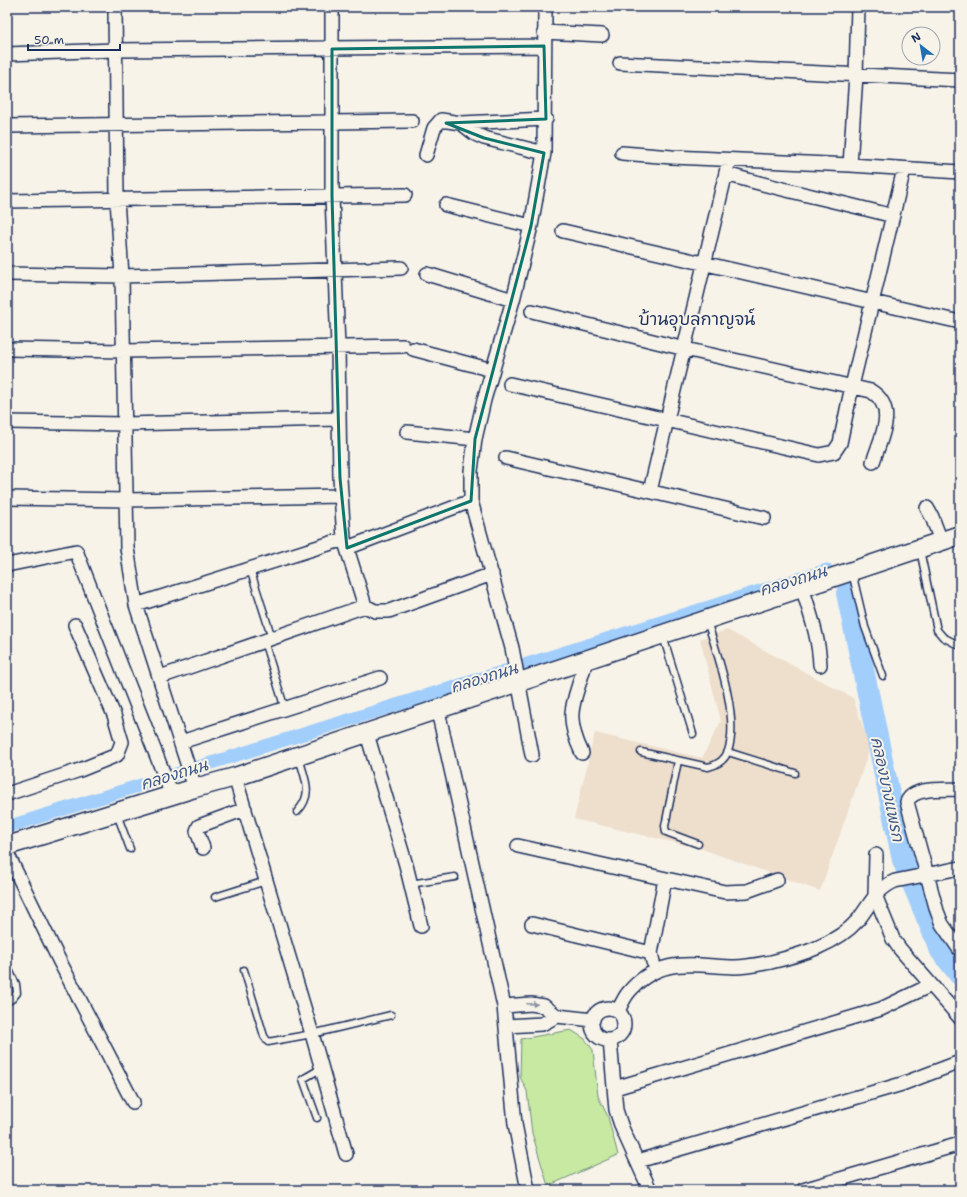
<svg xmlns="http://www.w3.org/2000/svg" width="967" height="1197" font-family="'Shantell Sans','Playpen Sans Thai',sans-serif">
  <rect width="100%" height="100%" fill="#f7f3e8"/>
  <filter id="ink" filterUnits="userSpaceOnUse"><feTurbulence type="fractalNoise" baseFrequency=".025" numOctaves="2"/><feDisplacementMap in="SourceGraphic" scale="8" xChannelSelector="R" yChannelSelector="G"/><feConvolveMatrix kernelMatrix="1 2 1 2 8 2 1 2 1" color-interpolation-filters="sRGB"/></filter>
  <g filter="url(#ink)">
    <path fill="#eedecc" d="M 727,630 L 853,698 L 870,748 L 820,891 L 702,849 L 574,819 L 595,733 L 702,758 L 721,721 L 700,639 Z"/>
    <path fill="#c7e9a2" stroke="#718c80" d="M 571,1030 L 585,1039 L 593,1050 L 598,1096 L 608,1117 L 618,1155 L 548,1186 L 532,1133 L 527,1091 L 520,1077 L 521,1039 Z"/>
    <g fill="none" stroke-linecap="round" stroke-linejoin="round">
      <path stroke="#a2cefc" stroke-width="13" d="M 7,827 L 827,570"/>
      <path stroke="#a2cefc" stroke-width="22" d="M 847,593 L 903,860 L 941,951 L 960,975"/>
      <defs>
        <path id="lane" d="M 920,550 L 937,630 L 943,637 L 960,646
          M 250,569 L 272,638
          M 852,572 L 865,627 L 883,676
          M 663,636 L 693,734
          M 264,641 L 285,709
          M 641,752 L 708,767 C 717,765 725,760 728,751 C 740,718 717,653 707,621
          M 728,752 L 795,773
          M 678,761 L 665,826 L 666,832 L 698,844
          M 297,812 C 314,794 305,779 299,758
          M 117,814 L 130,849
          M 410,884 L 455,877
          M 215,897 L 266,881
          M 7,966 L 16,984 L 17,993 L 12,999 L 7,1002
          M 244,970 L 264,1036 L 268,1042 L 312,1034 L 391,1015
          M 317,1118 L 303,1079 L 322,1068"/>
        <path id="street" d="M 115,7 L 117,199 L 122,276 L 127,548 L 136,605 L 195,788
          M 332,7 L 332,196 L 338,347 L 340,478 L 344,539 L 365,606
          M 544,32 L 602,35
          M 7,54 L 114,50 L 544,46
          M 620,63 L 960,80
          M 461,123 L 475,134 L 484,138 L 544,153
          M 7,126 L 412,121
          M 622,153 L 672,157 L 850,165 L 960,172
          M 426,155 L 434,128 L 441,120 L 461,123 L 546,119
          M 850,165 L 856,75 L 858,7
          M 726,174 C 781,190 837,201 893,216
          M 7,201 L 405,195
          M 446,205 L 531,226
          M 563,231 L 960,322
          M 7,274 L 122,276 L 401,268
          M 427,274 L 513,300
          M 532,311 L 685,349 L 871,391 C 898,408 881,437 873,462
          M 7,349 L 124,351 L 403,346
          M 413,349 L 492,370
          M 510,384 L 806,452 L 819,455 L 834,452 L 840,443 L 852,386 L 904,169
          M 7,422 L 125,424 L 339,419
          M 407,432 L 475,439
          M 506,458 L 764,518
          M 650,491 L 729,160
          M 7,498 L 126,500 L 341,496
          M 927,508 L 932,517 L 941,541
          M 347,548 L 471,501
          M 7,565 L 76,551 L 172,795
          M 802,587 C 810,613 819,638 820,665
          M 136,605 L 344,539
          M 160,677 L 365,606 L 375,611 L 389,611 L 492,574
          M 438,711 L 504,1006 L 515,1124 L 528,1190
          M 367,734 L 406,865 L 421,926
          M 181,742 L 380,678
          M 582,753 C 562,711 576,701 586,660
          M 532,755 L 512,648 L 471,501 L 471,471 L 475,439 L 484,400 L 513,300 L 531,226 L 544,153 L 545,7
          M 235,777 L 312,1034 L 346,1154
          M 960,789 C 945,790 913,786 907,802 L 937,911 L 942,924 L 960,950
          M 7,794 L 80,770 L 117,755 L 122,742 L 114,715 L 75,625
          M 518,846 L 725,892 L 747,891 L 777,880
          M 203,848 L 197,831 L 199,826 L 245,809
          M 7,853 L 59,960 L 133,1102
          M 876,855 L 875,895 L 893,939 L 900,949 L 960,1018
          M 532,924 L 651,953
          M 653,962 L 651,953 L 665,879
          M 504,1006 L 531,1004 L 544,1006 L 557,1016 L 593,1020
          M592 1024a16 16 0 1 1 32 0a16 16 0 1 1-32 0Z
          M 618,1011 C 621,1005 624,998 628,993 C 659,955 694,966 735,967 C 747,967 760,964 771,962 C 801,955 837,944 858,920 C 870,905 876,889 895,881 L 960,868
          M 506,1026 L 542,1024 L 557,1016
          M 610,1040 L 616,1110 L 622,1128 L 650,1190
          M 615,1088 L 881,1009 L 931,985
          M 638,1161 L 902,1084 L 960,1062
          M 803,1190 L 960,1144"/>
        <path id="secondary" d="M 7,846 L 195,788 L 235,777 L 960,535"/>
      </defs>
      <use href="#lane" stroke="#1b2f5e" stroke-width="9"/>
      <use href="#street" stroke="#1b2f5e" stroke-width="16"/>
      <use href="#secondary" stroke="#1b2f5e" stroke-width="21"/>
      <use href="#lane" stroke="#f7f3e8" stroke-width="6"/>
      <use href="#street" stroke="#f7f3e8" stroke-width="13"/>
      <use href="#secondary" stroke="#f7f3e8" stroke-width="18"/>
    </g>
    <defs><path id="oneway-solid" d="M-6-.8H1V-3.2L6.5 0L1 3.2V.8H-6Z"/></defs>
    <use fill="#8991a3" href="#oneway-solid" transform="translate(532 1004) rotate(3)"/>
  </g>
  <path fill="none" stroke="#0f766e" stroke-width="3" stroke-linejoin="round" d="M 544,46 L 546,119 L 446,123 L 484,138 L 544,153 L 531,226 L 475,439 L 471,501 L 347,548 L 340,478 L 332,196 L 332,49 Z"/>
  <g text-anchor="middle" stroke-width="4" stroke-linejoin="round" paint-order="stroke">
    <g font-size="16" font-style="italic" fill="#3d5786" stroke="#f7f3e8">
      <text transform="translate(793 580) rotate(-17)" y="6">คลองถนน</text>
      <text transform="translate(484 677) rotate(-17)" y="6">คลองถนน</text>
      <text transform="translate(174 774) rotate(-17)" y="6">คลองถนน</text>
      <text transform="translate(888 789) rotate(78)" y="6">คลองบางแพรก</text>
    </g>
    <g font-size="17" fill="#1b2f5e" stroke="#f7f3e8">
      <text x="697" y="325">บ้านอุบลกาญจน์</text>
    </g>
  </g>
  <rect width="967" height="1197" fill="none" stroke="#f7f3e8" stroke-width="24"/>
  <rect x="12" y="12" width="943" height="1173" fill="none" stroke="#1b2f5e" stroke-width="1.5" filter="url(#ink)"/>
  <g transform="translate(921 46) rotate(329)"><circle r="19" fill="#f7f3e8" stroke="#9fa5b1"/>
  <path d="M0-3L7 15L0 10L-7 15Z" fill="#1f6fb2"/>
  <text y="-6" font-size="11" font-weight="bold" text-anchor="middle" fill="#1b2f5e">N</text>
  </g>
  <path d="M28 44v6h92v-6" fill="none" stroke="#1b2f5e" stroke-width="2"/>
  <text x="34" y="44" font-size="12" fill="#1b2f5e" stroke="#f7f3e8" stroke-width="3" paint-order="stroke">50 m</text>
</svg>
